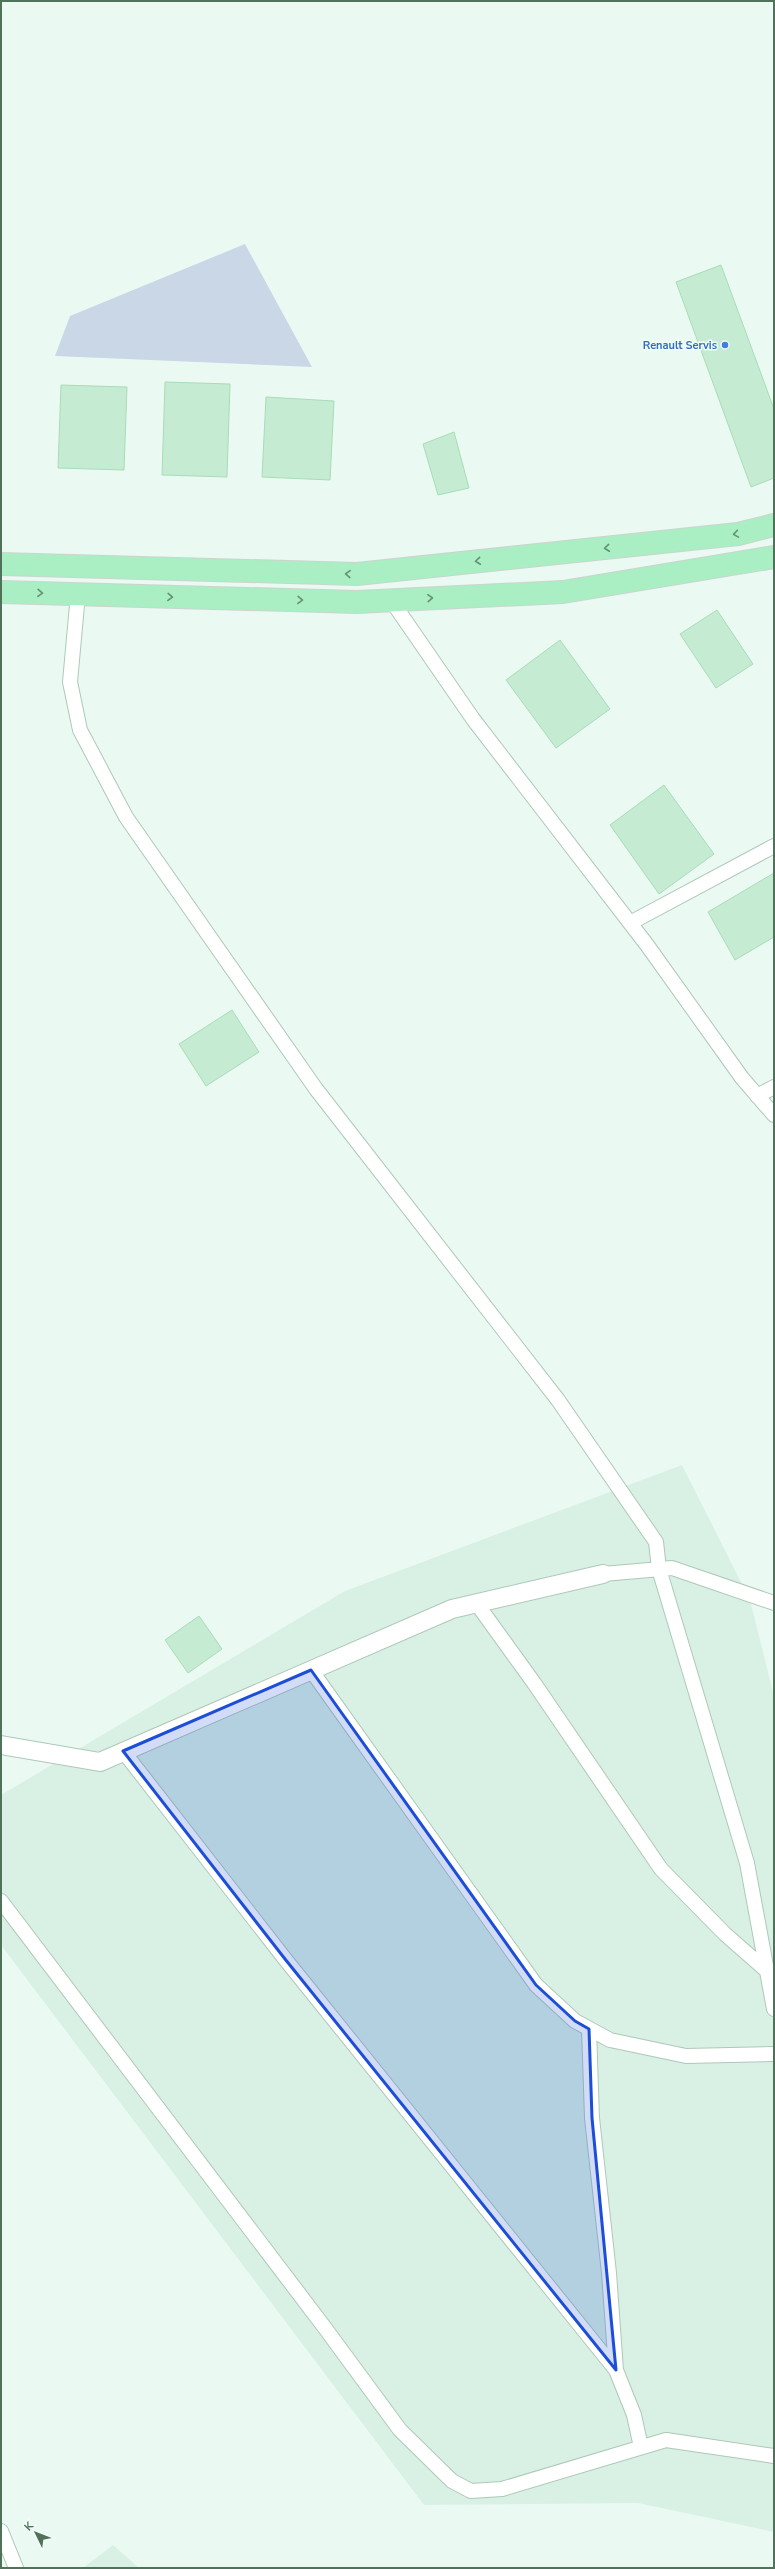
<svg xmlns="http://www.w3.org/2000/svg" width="775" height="2569" font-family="'Nunito Sans',sans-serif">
  <rect width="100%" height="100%" fill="#eafaf3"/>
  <path fill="#d9f1e4" d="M 682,1465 L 750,1600 L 774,1696 L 774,2532 L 638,2503 L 424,2505 L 1,1945 L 1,1795 L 345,1591 Z
    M 113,2545 L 139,2568 L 83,2568 Z"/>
  <path fill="#cad7e6" d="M 245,244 L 312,367 L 55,356 L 70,316 Z"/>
  <path fill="#c5ecd2" stroke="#a8dcb8" d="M 721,265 L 774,409 L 774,478 L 751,487 L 676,282 Z
    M 165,382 L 230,384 L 227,477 L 162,475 Z
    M 61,385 L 127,387 L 124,470 L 58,468 Z
    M 266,397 L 334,401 L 330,480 L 262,477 Z
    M 454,432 L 469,488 L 438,495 L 423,444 Z
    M 717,610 L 753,664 L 716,688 L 680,634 Z
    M 560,640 L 610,709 L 556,748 L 506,680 Z
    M 664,785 L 714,854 L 659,894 L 610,825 Z
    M 774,873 L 774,937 L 735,960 L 708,912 Z
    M 232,1010 L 259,1052 L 206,1086 L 179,1044 Z
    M 199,1616 L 222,1649 L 188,1673 L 165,1640 Z"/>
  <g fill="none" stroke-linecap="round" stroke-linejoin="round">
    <defs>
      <path id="minor" d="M 78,594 L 70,682 L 80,730 L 126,817 L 316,1089 L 558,1400 L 656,1542 L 659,1569 L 747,1863 L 774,2009
        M 391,600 L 473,719 L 647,945 L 742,1078 L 774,1115
        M 630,923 L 774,846
        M 757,1096 L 774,1087
        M 603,1574 L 672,1568 L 774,1603
        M 477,1604 L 534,1683 L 661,1869 L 725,1934 L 766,1970
        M 311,1670 L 536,1985 L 575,2021 L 610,2040 L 686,2056 L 774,2054
        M 123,1751 L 285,1959 L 616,2370 L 634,2415 L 641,2447
        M 1,1901 L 325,2328 L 400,2430 L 452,2481 L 471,2491 L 502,2489 L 666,2440 L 774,2456
        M 589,2029 L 592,2118 L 609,2273 L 616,2370
        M 1,2531 L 16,2568"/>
      <path id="tertiary" d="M 1,1745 L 100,1762 L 452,1609 L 603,1574"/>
      <path id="trunk" d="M 1,564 L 357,574 L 738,534 L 774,525
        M 1,592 L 357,602 L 563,592 L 774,557"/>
    </defs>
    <use href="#minor" stroke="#aec8b8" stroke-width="16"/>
    <use href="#tertiary" stroke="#aec8b8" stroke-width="20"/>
    <use href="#trunk" stroke="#cad5ce" stroke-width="24"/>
    <use href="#minor" stroke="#fff" stroke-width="14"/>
    <use href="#tertiary" stroke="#fff" stroke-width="18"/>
    <use href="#trunk" stroke="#aaeec4" stroke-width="22"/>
  </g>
  <defs><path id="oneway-chevron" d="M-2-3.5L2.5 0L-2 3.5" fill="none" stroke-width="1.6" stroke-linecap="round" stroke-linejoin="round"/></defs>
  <g stroke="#669174">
    <use href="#oneway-chevron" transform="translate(736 534) rotate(171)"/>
    <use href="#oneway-chevron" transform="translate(607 548) rotate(174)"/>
    <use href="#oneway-chevron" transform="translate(478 561) rotate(174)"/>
    <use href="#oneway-chevron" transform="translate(348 574) rotate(-178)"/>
    <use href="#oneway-chevron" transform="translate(40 593) rotate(2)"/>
    <use href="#oneway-chevron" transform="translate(170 597) rotate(2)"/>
    <use href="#oneway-chevron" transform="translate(430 598) rotate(-3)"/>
    <use href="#oneway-chevron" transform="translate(300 600) rotate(2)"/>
  </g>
  <path fill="#1d4ed8" fill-opacity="0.2" stroke="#1d4ed8" stroke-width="3" stroke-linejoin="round" d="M 311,1670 L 536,1985 L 575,2021 L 589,2029 L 592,2118 L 616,2370 L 285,1959 L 123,1751 Z"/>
  <circle fill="#3f7fe0" stroke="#f0fdf7" stroke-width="1.5" cx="725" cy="345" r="4"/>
  <g text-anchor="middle" stroke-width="3" stroke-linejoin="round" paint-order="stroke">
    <g font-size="11" font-weight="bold" fill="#366cbe" stroke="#f0fdf7" text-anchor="end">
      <text x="717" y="349">Renault Servis</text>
    </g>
  </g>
  <rect width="775" height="2569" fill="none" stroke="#50725a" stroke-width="4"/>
  <g transform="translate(36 2533) rotate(313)" stroke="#f0fdf7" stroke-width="3" paint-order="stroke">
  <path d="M0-3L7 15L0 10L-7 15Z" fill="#50725a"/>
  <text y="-6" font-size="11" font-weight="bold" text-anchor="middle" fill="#50725a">K</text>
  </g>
</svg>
